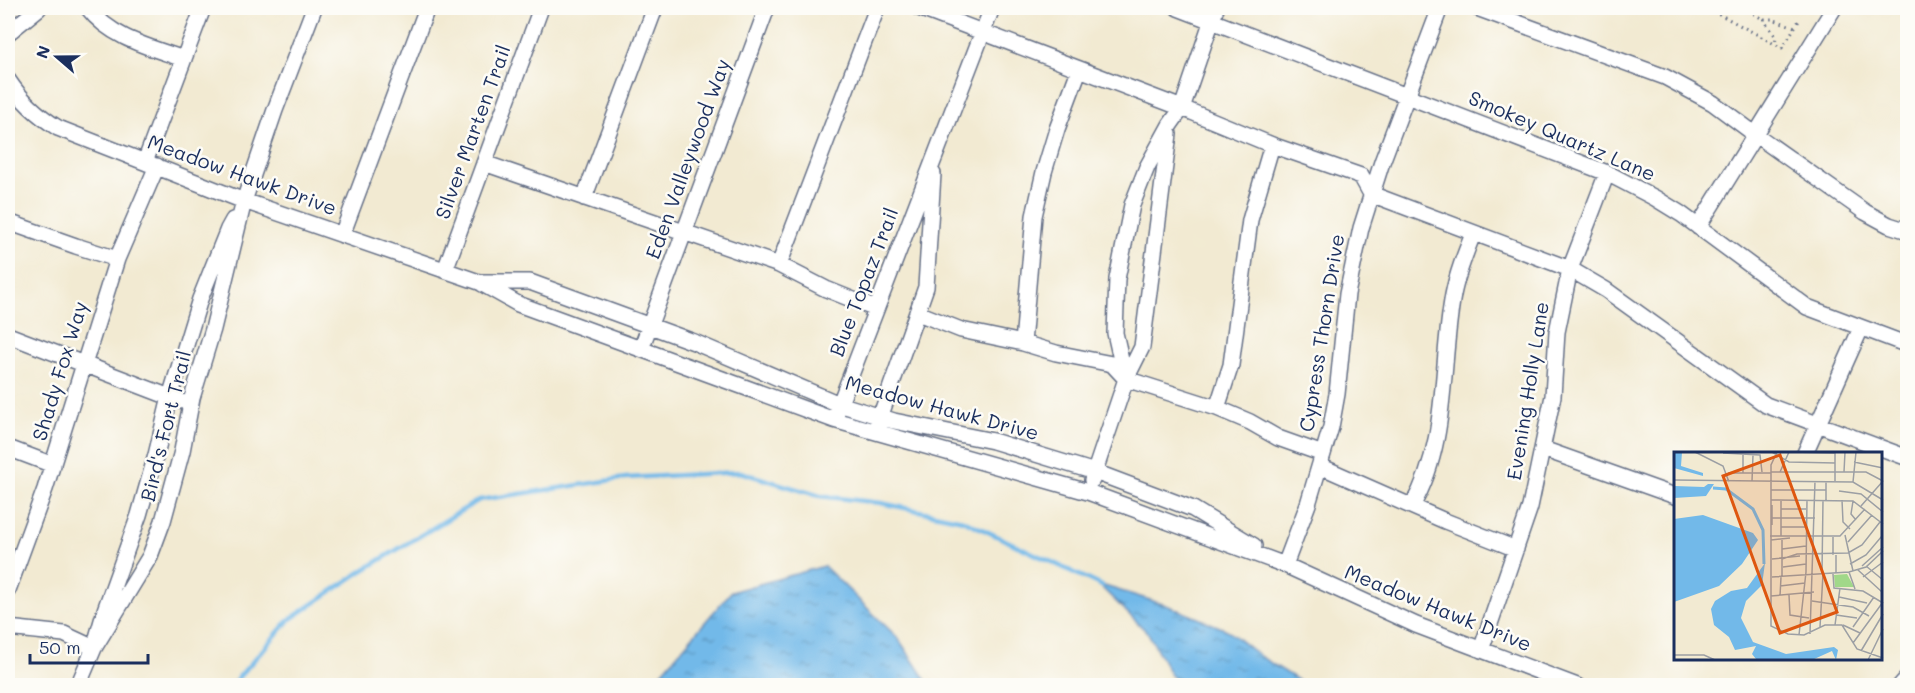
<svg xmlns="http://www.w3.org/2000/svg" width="1915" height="693" font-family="Mali,sans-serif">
  <defs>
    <pattern id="water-ripples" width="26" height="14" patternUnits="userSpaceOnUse" patternTransform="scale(1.5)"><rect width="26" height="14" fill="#72b9e9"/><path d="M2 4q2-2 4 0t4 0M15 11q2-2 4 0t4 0" fill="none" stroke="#5d97c0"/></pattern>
  </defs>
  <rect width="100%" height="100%" fill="#fdfcf7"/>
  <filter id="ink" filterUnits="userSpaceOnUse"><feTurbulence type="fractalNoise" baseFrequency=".0167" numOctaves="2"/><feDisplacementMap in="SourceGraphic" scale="12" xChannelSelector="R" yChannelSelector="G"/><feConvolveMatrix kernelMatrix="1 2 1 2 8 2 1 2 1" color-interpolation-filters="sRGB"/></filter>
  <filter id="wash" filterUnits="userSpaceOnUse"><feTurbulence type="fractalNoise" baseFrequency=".008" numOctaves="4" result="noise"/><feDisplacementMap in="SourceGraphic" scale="24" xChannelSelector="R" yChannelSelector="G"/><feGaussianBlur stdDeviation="1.35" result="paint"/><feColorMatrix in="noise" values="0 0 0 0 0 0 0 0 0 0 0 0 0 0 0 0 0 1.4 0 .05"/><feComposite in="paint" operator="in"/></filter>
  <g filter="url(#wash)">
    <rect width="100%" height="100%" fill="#f2ead2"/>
    <path fill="url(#water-ripples)" stroke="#4674a4" stroke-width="1.5" d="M 824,566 L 898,638 L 929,685 L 651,685 L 731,592 Z
      M 1098,584 L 1166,605 L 1227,630 L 1261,657 L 1306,685 L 1182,685 L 1171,675 L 1148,633 Z"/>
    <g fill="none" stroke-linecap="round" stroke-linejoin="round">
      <path stroke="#72b9e9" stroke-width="4.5" d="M 231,686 L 289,620 L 362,571 L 479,500 L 626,478 L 740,472 L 820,496 L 881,503 L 963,520 L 1102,586"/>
    </g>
  </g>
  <g filter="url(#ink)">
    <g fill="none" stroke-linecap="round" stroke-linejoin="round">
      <defs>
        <path id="minor" d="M 88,8 C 111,38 149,47 184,59
          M 919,8 L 1182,108 L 1272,145 L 1361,176 L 1371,194 L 1570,269 L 1606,290 L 1766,405 L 1908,458
          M 1178,8 L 1607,173 L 1655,198 L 1681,214 L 1807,307 L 1908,345
          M 1477,8 L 1665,77 L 1713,103 L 1756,135 L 1865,212 L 1889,225 L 1908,231
          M 8,33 L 39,8
          M 8,80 C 21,100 37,115 58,128 L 244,201 L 479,282 L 518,304 L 834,420 L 1088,492 L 1285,565 L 1416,625 L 1577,686
          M 145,162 L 203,8
          M 484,163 L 779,265 L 826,289 L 876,309
          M 584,198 L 655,8
          M 8,222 L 76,246 L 117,259
          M 1698,227 L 1834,8
          M 342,235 L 427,8
          M 779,265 L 877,8
          M 445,270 L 541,8
          M 479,282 L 530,282 L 694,342 L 839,404 L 894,421 L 993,441 L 1095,472 L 1193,509 L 1254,546
          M 918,313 L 961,330 L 1023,343 L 1056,353 L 1112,364 L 1126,379 L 1217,408 L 1250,422 L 1278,438 L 1323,454
          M 8,335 L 180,401
          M 1023,343 L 1034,216 L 1044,172 L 1057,129 L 1079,70
          M 641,349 L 767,8
          M 1125,377 L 1115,333 L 1117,279 L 1132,205 L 1147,167 L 1170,125 L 1182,108 L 1216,8
          M 1217,408 L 1231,365 L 1250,220 L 1272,145
          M 836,414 L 992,8
          M 877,426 L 926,287 L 933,174
          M 8,448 L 53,465
          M 1543,449 L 1675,496
          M 1805,453 L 1861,328
          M 1320,466 L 1445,521 L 1516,549
          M 1092,480 L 1126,379 L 1142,347 L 1169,134
          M 1412,506 C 1449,443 1440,365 1453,295 C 1457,274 1465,254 1473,234
          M 1285,565 L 1308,504 L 1331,427 L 1337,394 L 1347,294 L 1361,228 L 1382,162 L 1440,8
          M 8,590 L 45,489 L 117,259 L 157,166
          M 8,628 L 64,634 L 94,648
          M 94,648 L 150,556 L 163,521 L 182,451 L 192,398 L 213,329 L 244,201 L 275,110 L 314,8
          M 1481,650 L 1530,507 L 1553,396 L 1557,332 L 1570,269 L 1607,173
          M 78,686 L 94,648 L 105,610 L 139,515 L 156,455 L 170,397 L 200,299 L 228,229 L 233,220
          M 1900,686 L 1908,677"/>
      </defs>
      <use href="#minor" stroke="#667087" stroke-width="18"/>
      <path stroke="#667087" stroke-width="3" stroke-dasharray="1.5 4.5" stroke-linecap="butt" d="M 1708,8 L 1782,48 L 1800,19
        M 1743,8 L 1763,19 L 1772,19 L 1795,27
        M 1763,19 L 1776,37 L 1775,44"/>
      <use href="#minor" stroke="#fff" stroke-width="15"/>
    </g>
  </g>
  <g text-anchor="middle" stroke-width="5" stroke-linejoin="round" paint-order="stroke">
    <g font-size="20" fill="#1b2f5e" stroke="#fdfcf7">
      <text transform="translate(473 132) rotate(-70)" y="7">Silver Marten Trail</text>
      <text transform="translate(1562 136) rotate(23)" y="7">Smokey Quartz Lane</text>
      <text transform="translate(688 159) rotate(-70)" y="7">Eden Valleywood Way</text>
      <text transform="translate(242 175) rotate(20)" y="7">Meadow Hawk Drive</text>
      <text transform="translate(864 282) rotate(-69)" y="7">Blue Topaz Trail</text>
      <text transform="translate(1322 333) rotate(-81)" y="7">Cypress Thorn Drive</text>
      <text transform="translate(60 371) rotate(-73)" y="7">Shady Fox Way</text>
      <text transform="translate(1528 391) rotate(-81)" y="7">Evening Holly Lane</text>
      <text transform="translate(942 408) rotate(15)" y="7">Meadow Hawk Drive</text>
      <text transform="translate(166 426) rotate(-76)" y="7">Bird's Fort Trail</text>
      <text transform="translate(1438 608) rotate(22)" y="7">Meadow Hawk Drive</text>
    </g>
  </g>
  <g transform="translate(1674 452)">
    <rect width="208" height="208" fill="#f2ead2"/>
    <path d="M 173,122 L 180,135 L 161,135 L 160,123 Z" fill="#a1d889"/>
    <path d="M 0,0 L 8,0 L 7,14 L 29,21 L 29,24 L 0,16 ZM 34,32 L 40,32 L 32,44 L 0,46 L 0,34 L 30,35 ZM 29,63 L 79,81 L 84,88 L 68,112 L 45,134 L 0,150 L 0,67 ZM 91,111 L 88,133 L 72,149 L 67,166 L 79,190 L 112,202 L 160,195 L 164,198 L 162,208 L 158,199 L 138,208 L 82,207 L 78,202 L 82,194 L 61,198 L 55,185 L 40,173 L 37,157 L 41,149 L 57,139 L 73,136 Z" fill="#72b9e9"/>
    <path fill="none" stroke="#72b9e9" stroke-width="3" d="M 39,36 L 52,37 L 79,57 L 89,78 L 90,112"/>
    <path fill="none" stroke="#9c9fa4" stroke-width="1.5" d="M 21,0 L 49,14 L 55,30M 98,0 L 115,10 L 161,11M 103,0 L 97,13 L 97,174 L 114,182 L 130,183 L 151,173 L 168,173 L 183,197 L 209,206M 117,0 L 161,1M 49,1 L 86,3 L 88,20M 180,10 L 209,16M 97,20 L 192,20 L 209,29M 106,20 L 115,0M 170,20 L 171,0M 54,21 L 97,21M 69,21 L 69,2M 0,28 L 179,30 L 209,48M 78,29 L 79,3M 161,29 L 161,1M 179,30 L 182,0M 97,38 L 152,38M 165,39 L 187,42 L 209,60M 97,48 L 179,49 L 209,72M 152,48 L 152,29M 168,48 L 169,70 L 176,77M 179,49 L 177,62 L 182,68M 98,53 L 98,73M 187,54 L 209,29M 107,57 L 132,57M 98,66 L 141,66M 107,75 L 133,75M 171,83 L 179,119M 96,84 L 166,84 L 191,57M 107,84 L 107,48M 97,88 L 116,86M 108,88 L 108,125M 174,90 L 198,63M 108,97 L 132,94M 159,103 L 159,85M 98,107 L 126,104M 108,107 L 123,102 L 174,101 L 188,93 L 206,70M 176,112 L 192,103 L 208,84M 188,114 L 209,95M 192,114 L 209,128M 109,115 L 132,112M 184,118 L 208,140M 175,120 L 181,137M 148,121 L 149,48M 159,122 L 160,136 L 189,139 L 209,151M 162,122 L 162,103M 98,125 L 175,120 L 192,115 L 209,99M 189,125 L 209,110M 106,134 L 131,131M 115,143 L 116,163 L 135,166M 97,144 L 140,140M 106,144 L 107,125M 165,145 L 193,151M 138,149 L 179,155 L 195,164M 162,163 L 183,166M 161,173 L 166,136M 169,173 L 186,181M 146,175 L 149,122M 179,175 L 200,145M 136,182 L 141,29M 125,183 L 132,120 L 133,48M 179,191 L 209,150M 187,199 L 209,162M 0,203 L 30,203 L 41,208M 194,208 L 209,177"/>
    <path fill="#de5710" fill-opacity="0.15" stroke="#de5710" stroke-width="3" d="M 106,3 L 163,160 L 106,181 L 49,24 Z"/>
    <rect width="208" height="208" fill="none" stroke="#1b2f5e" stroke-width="3"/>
  </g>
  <rect width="1915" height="693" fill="none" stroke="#fdfcf7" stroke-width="30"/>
  <g transform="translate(57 57) rotate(290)" stroke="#fdfcf7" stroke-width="4.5" paint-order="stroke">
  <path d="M0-4.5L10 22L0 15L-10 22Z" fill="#1b2f5e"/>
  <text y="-9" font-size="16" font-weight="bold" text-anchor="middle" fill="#1b2f5e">N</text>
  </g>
  <path d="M30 654v9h118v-9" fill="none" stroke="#1b2f5e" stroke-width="3"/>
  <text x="39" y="654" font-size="18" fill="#1b2f5e" stroke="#fdfcf7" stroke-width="4.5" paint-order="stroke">50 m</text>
</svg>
